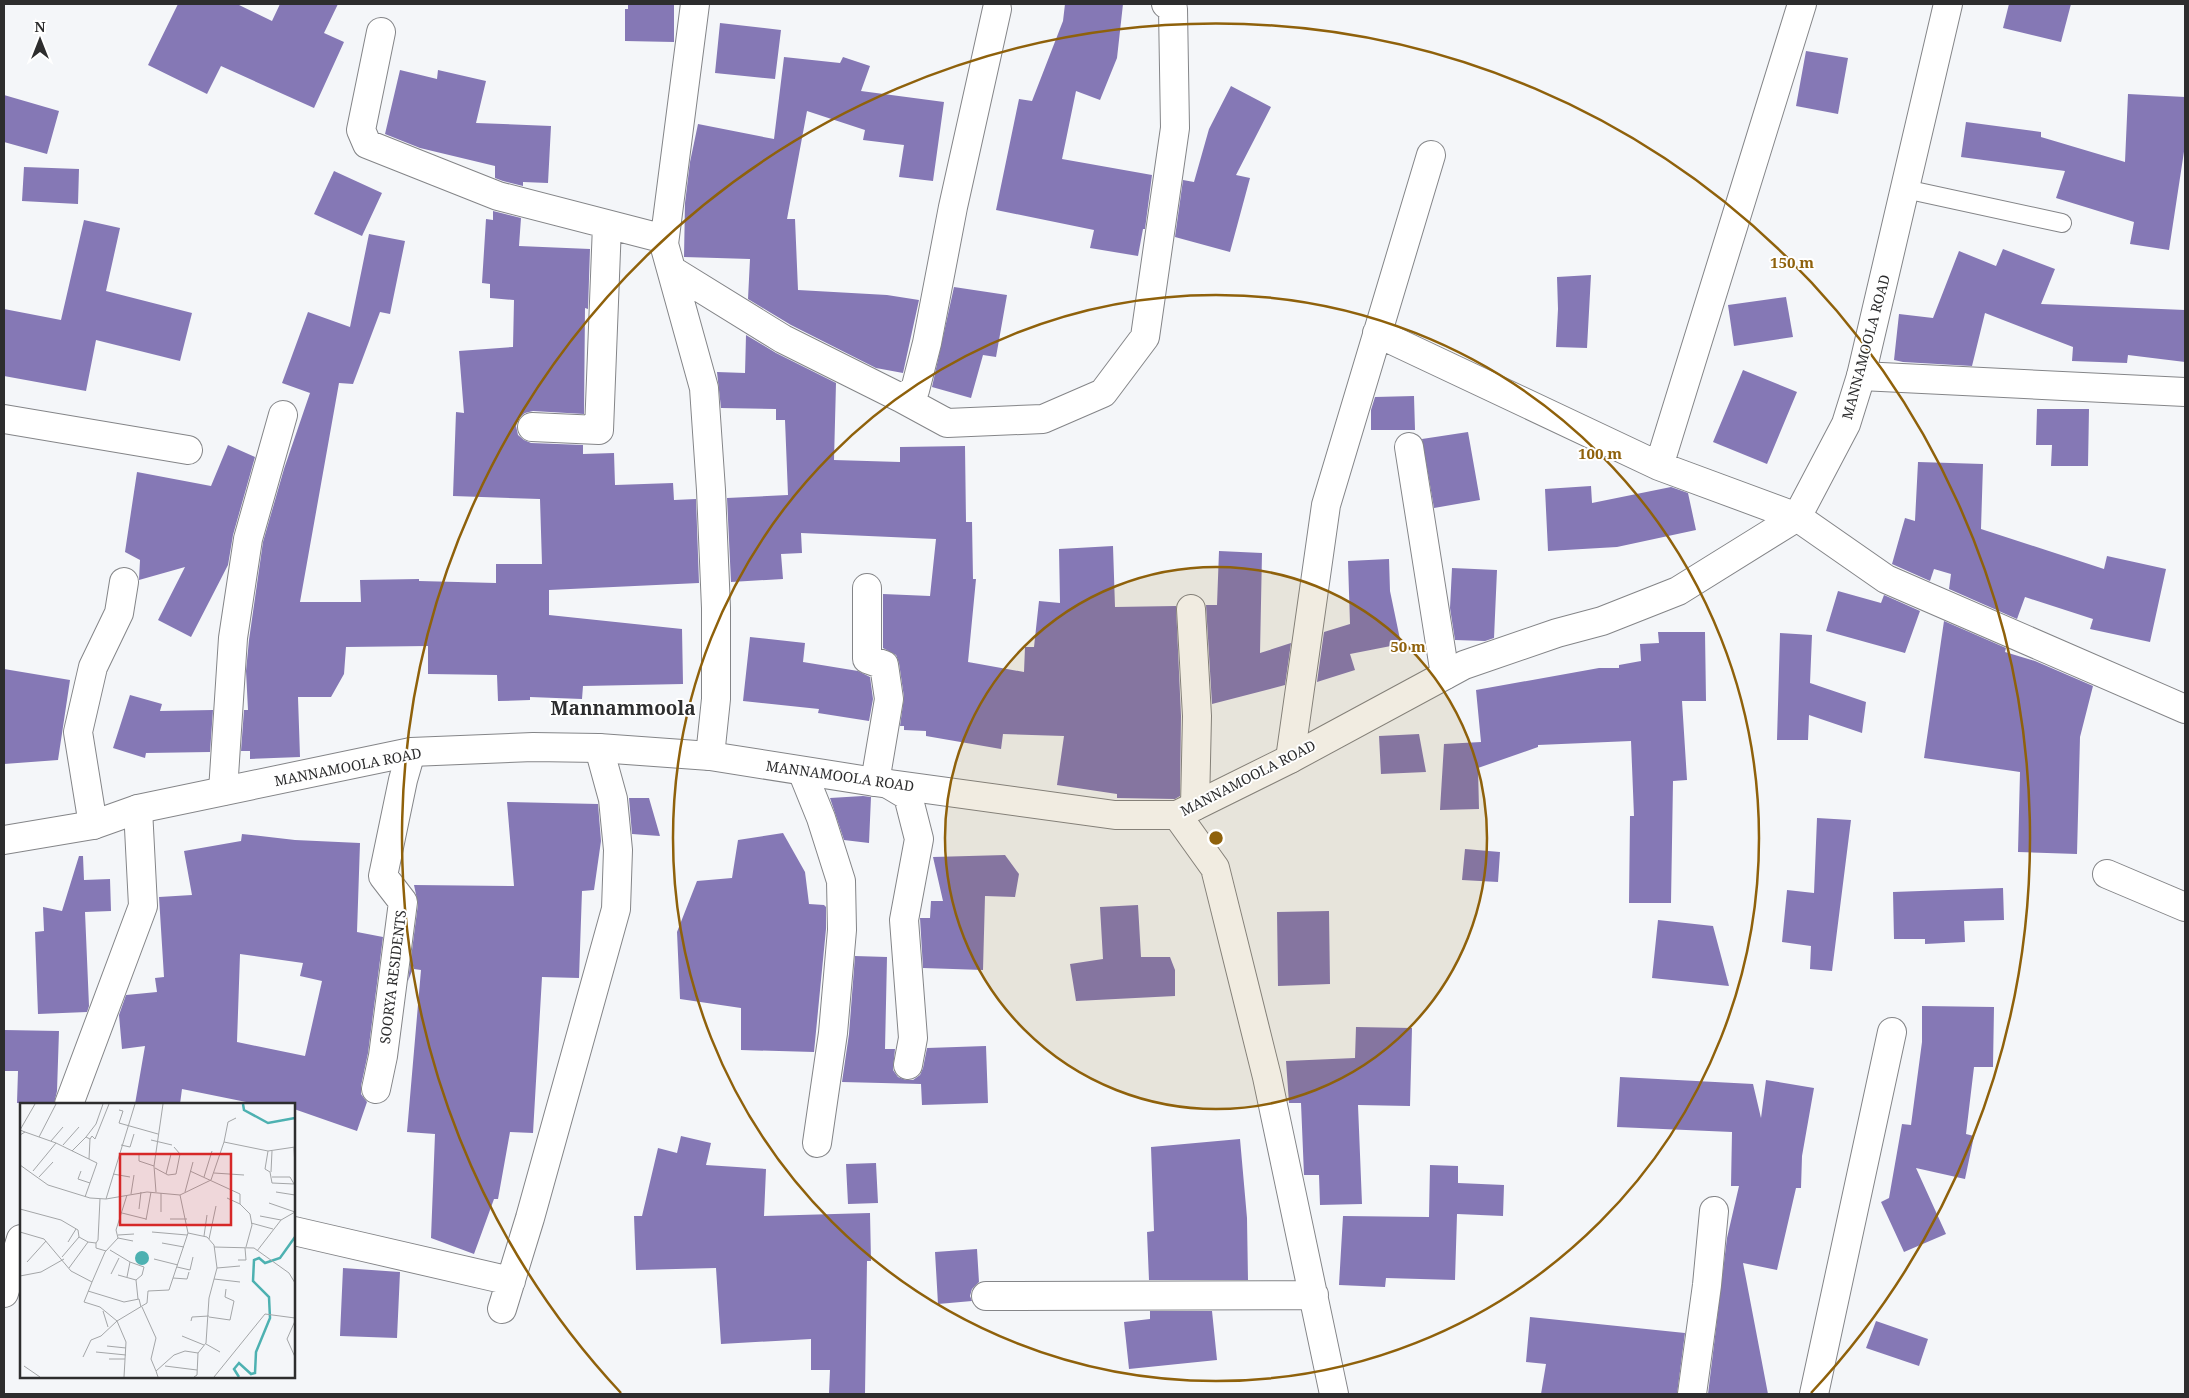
<svg xmlns="http://www.w3.org/2000/svg" width="2189" height="1398" font-family="'Noto Serif',serif">
  <rect width="100%" height="100%" fill="#f4f6f9"/>
  <path fill="#8578b5" fill-rule="evenodd" d="M 178,4 L 237,4 L 272,21 L 280,4 L 338,4 L 324,33 L 344,42 L 314,108 L 221,66 L 207,94 L 148,65 Z
    M 628,4 L 674,4 L 674,42 L 625,41 L 625,9 L 628,9 Z
    M 1065,4 L 1123,4 L 1117,58 L 1100,100 L 1076,91 L 1062,159 L 1152,175 L 1145,229 L 1143,229 L 1138,256 L 1090,248 L 1094,230 L 996,210 L 1019,99 L 1032,101 L 1063,21 Z
    M 2009,4 L 2071,4 L 2061,42 L 2003,28 Z
    M 720,23 L 781,30 L 775,79 L 715,73 Z
    M 1806,51 L 1848,58 L 1838,114 L 1796,106 Z
    M 784,57 L 840,63 L 843,57 L 870,66 L 861,91 L 944,102 L 933,181 L 899,177 L 904,145 L 863,140 L 865,130 L 807,111 L 787,219 L 795,219 L 798,290 L 887,295 L 919,300 L 903,373 L 876,368 L 791,325 L 748,299 L 750,259 L 684,257 L 685,203 L 690,162 L 698,124 L 774,139 Z
    M 400,70 L 437,79 L 438,70 L 486,81 L 476,123 L 551,126 L 548,183 L 523,182 L 523,186 L 503,181 L 495,178 L 495,166 L 420,148 L 385,134 Z
    M 1231,86 L 1271,107 L 1236,175 L 1250,178 L 1230,252 L 1175,237 L 1183,180 L 1194,182 L 1209,129 Z
    M 2128,94 L 2185,97 L 2185,145 L 2169,250 L 2130,244 L 2134,222 L 2056,198 L 2065,171 L 1961,157 L 1966,122 L 2041,132 L 2041,137 L 2125,162 Z
    M 4,95 L 59,111 L 47,154 L 4,142 Z
    M 24,167 L 79,169 L 78,204 L 22,201 Z
    M 334,171 L 382,193 L 362,236 L 314,214 Z
    M 493,211 L 521,218 L 519,246 L 590,249 L 588,309 L 585,308 L 584,414 L 533,411 L 525,413 L 519,418 L 516,426 L 518,435 L 524,440 L 531,443 L 583,445 L 583,454 L 614,453 L 615,485 L 673,483 L 674,500 L 696,499 L 699,583 L 549,590 L 549,615 L 682,629 L 683,684 L 583,686 L 582,699 L 530,697 L 530,700 L 498,701 L 497,675 L 428,674 L 428,646 L 346,647 L 344,674 L 331,697 L 298,697 L 300,757 L 250,759 L 250,751 L 241,751 L 244,710 L 248,710 L 246,671 L 249,640 L 263,542 L 284,469 L 310,393 L 282,383 L 308,312 L 350,327 L 369,234 L 405,241 L 390,314 L 380,312 L 353,384 L 339,383 L 300,602 L 361,602 L 360,580 L 419,579 L 419,581 L 496,583 L 496,564 L 542,564 L 540,499 L 453,496 L 456,412 L 464,413 L 459,351 L 513,347 L 514,300 L 490,298 L 490,284 L 482,283 L 486,219 L 493,220 Z
    M 84,220 L 120,228 L 106,291 L 192,313 L 180,361 L 96,340 L 86,391 L 4,376 L 4,309 L 61,320 Z
    M 2003,249 L 2055,269 L 2041,304 L 2185,310 L 2185,362 L 2128,355 L 2127,363 L 2072,361 L 2073,347 L 1985,313 L 1972,366 L 1903,362 L 1894,360 L 1899,314 L 1933,318 L 1959,251 L 1996,266 Z
    M 1591,275 L 1587,348 L 1556,347 L 1558,309 L 1557,277 Z
    M 954,287 L 1007,295 L 996,357 L 983,355 L 971,398 L 932,387 Z
    M 1786,297 L 1793,337 L 1734,346 L 1728,305 Z
    M 746,335 L 776,353 L 836,383 L 834,460 L 900,462 L 900,447 L 965,446 L 966,522 L 972,522 L 973,579 L 976,579 L 968,662 L 1024,672 L 1025,647 L 1034,647 L 1039,601 L 1060,603 L 1059,549 L 1113,546 L 1115,607 L 1176,606 L 1181,716 L 1180,796 L 1175,799 L 1117,798 L 1117,794 L 1057,785 L 1064,736 L 1003,734 L 1001,749 L 926,736 L 926,731 L 904,730 L 904,726 L 900,726 L 904,697 L 899,663 L 896,655 L 883,648 L 883,594 L 930,596 L 936,539 L 801,533 L 802,553 L 781,554 L 783,579 L 731,582 L 727,498 L 788,495 L 785,420 L 776,420 L 776,409 L 721,408 L 717,372 L 745,373 Z
    M 1743,370 L 1797,392 L 1767,464 L 1713,442 Z
    M 1414,396 L 1415,430 L 1371,430 L 1371,410 L 1375,397 Z
    M 2037,409 L 2089,409 L 2088,466 L 2051,466 L 2052,445 L 2036,445 Z
    M 1468,432 L 1480,500 L 1434,508 L 1422,439 Z
    M 228,445 L 255,457 L 233,535 L 228,565 L 191,637 L 158,620 L 185,567 L 139,580 L 140,560 L 125,552 L 137,472 L 211,486 Z
    M 1918,462 L 1983,464 L 1981,529 L 2104,569 L 2107,556 L 2166,569 L 2150,642 L 2090,629 L 2093,619 L 2025,597 L 2017,619 L 1949,589 L 1951,574 L 1934,569 L 1930,581 L 1892,564 L 1905,518 L 1915,521 Z
    M 1591,486 L 1592,503 L 1671,487 L 1688,493 L 1696,530 L 1617,547 L 1548,551 L 1545,489 Z
    M 1219,551 L 1262,553 L 1260,653 L 1291,643 L 1285,685 L 1212,704 L 1206,605 L 1217,605 Z
    M 1389,559 L 1390,591 L 1401,644 L 1350,654 L 1355,670 L 1317,682 L 1324,632 L 1350,624 L 1348,561 Z
    M 1452,568 L 1497,570 L 1494,638 L 1485,641 L 1455,640 L 1450,608 Z
    M 1838,591 L 1881,603 L 1884,595 L 1920,611 L 1905,653 L 1826,631 Z
    M 1944,621 L 2006,648 L 2005,652 L 2035,661 L 2093,686 L 2080,737 L 2077,854 L 2018,852 L 2020,772 L 1924,758 Z
    M 1658,632 L 1705,632 L 1706,701 L 1682,701 L 1687,780 L 1673,781 L 1671,903 L 1629,903 L 1630,816 L 1634,816 L 1631,741 L 1538,745 L 1538,747 L 1478,768 L 1479,809 L 1440,810 L 1444,744 L 1481,742 L 1476,690 L 1599,668 L 1619,668 L 1619,665 L 1641,661 L 1640,644 L 1659,643 Z
    M 1780,633 L 1812,635 L 1810,683 L 1866,702 L 1862,733 L 1809,715 L 1808,740 L 1777,740 Z
    M 750,637 L 805,643 L 803,662 L 858,671 L 870,677 L 873,699 L 869,721 L 818,713 L 819,709 L 743,701 Z
    M 4,669 L 70,680 L 58,760 L 4,764 Z
    M 130,695 L 162,704 L 160,711 L 213,710 L 210,752 L 146,753 L 145,758 L 113,748 Z
    M 1419,734 L 1426,772 L 1381,774 L 1379,736 Z
    M 863,796 L 871,797 L 869,843 L 844,840 L 830,798 Z
    M 629,798 L 649,798 L 660,836 L 632,834 Z
    M 507,802 L 598,804 L 601,841 L 594,890 L 582,891 L 579,978 L 542,977 L 533,1133 L 510,1132 L 498,1199 L 494,1199 L 474,1254 L 431,1238 L 435,1134 L 407,1132 L 421,970 L 414,969 L 414,966 L 408,981 L 418,904 L 414,885 L 514,886 Z
    M 1817,818 L 1851,820 L 1832,971 L 1810,969 L 1811,946 L 1782,942 L 1787,890 L 1814,893 Z
    M 783,833 L 805,872 L 809,904 L 824,905 L 826,907 L 826,929 L 814,1052 L 741,1050 L 741,1008 L 680,999 L 677,932 L 697,881 L 732,878 L 738,840 Z
    M 242,834 L 295,840 L 360,843 L 357,932 L 383,937 L 368,1053 L 361,1086 L 361,1094 L 367,1102 L 357,1131 L 294,1109 L 294,1104 L 256,1104 L 182,1089 L 180,1104 L 135,1104 L 145,1046 L 122,1049 L 119,1015 L 126,995 L 157,992 L 155,978 L 164,977 L 159,897 L 192,895 L 184,851 L 241,841 ZM 240,954 L 303,963 L 300,976 L 322,981 L 305,1056 L 237,1042 Z
    M 1465,849 L 1500,852 L 1498,882 L 1462,880 Z
    M 1005,855 L 1019,874 L 1015,897 L 985,896 L 983,970 L 923,968 L 920,918 L 930,918 L 931,901 L 943,901 L 933,857 Z
    M 79,856 L 83,856 L 84,880 L 110,879 L 111,911 L 85,912 L 89,1006 L 87,1012 L 38,1014 L 35,932 L 44,931 L 43,907 L 62,911 Z
    M 2003,888 L 2004,920 L 1964,921 L 1965,942 L 1925,944 L 1925,939 L 1894,939 L 1893,892 Z
    M 1138,905 L 1141,957 L 1170,957 L 1175,970 L 1175,996 L 1076,1001 L 1070,964 L 1103,959 L 1100,907 Z
    M 1329,911 L 1330,984 L 1278,986 L 1277,912 Z
    M 1658,920 L 1713,926 L 1729,986 L 1652,978 Z
    M 855,956 L 887,957 L 885,1049 L 895,1049 L 893,1070 L 898,1077 L 906,1080 L 913,1080 L 920,1075 L 923,1068 L 927,1048 L 986,1046 L 988,1103 L 922,1105 L 921,1084 L 842,1082 L 849,1034 Z
    M 1922,1006 L 1994,1007 L 1993,1067 L 1974,1067 L 1966,1134 L 1974,1136 L 1965,1179 L 1916,1168 L 1946,1234 L 1904,1252 L 1881,1202 L 1889,1198 L 1902,1124 L 1911,1125 L 1922,1042 Z
    M 1356,1027 L 1412,1028 L 1410,1106 L 1358,1105 L 1362,1204 L 1320,1205 L 1319,1175 L 1304,1175 L 1301,1103 L 1289,1103 L 1286,1061 L 1355,1058 Z
    M 4,1030 L 59,1031 L 57,1091 L 54,1104 L 17,1103 L 18,1071 L 4,1071 Z
    M 1620,1077 L 1753,1084 L 1761,1118 L 1766,1080 L 1814,1088 L 1802,1156 L 1801,1188 L 1796,1188 L 1777,1270 L 1743,1263 L 1768,1394 L 1708,1394 L 1727,1238 L 1739,1186 L 1731,1186 L 1732,1132 L 1617,1127 Z
    M 681,1136 L 711,1143 L 706,1165 L 766,1169 L 764,1216 L 870,1213 L 871,1261 L 867,1261 L 865,1394 L 829,1394 L 830,1370 L 811,1370 L 811,1339 L 721,1344 L 716,1268 L 636,1270 L 634,1216 L 642,1216 L 658,1148 L 677,1153 Z
    M 1240,1139 L 1247,1218 L 1248,1280 L 1149,1280 L 1147,1232 L 1154,1231 L 1151,1147 Z
    M 876,1163 L 878,1203 L 848,1204 L 846,1164 Z
    M 1430,1165 L 1458,1166 L 1458,1183 L 1504,1185 L 1503,1216 L 1457,1214 L 1455,1280 L 1386,1278 L 1385,1287 L 1339,1285 L 1343,1216 L 1429,1217 Z
    M 977,1249 L 979,1282 L 972,1289 L 970,1296 L 972,1301 L 938,1304 L 935,1252 Z
    M 343,1268 L 400,1272 L 397,1338 L 340,1336 Z
    M 1150,1311 L 1212,1311 L 1217,1360 L 1129,1369 L 1124,1322 L 1150,1319 Z
    M 1530,1317 L 1685,1333 L 1677,1394 L 1541,1394 L 1546,1364 L 1526,1362 Z
    M 1876,1321 L 1928,1339 L 1919,1366 L 1866,1348 Z"/>
  <g fill="none" stroke-linecap="round" stroke-linejoin="round">
    <defs>
      <path id="service" d="M 1905,189 L 2062,223"/>
      <path id="minor" d="M 695,4 L 664,244 L 704,388 L 711,490 L 716,608 L 716,699 L 710,756
        M 381,32 L 361,130 L 367,144 L 498,196 L 657,237 L 664,244
        M 673,271 L 783,339 L 901,398 L 947,423 L 1043,419 L 1103,393 L 1145,337 L 1175,128 L 1173,9 L 1166,4
        M 1377,333 L 1659,466 L 1797,517 L 1886,579 L 2185,709
        M 1861,376 L 2185,392
        M 901,398 L 915,390 L 927,343 L 953,207 L 997,9
        M 4,419 L 188,450
        M 532,427 L 599,430 L 607,225
        M 1409,447 L 1445,675
        M 1659,466 L 1802,4
        M 867,588 L 867,659 L 884,665 L 889,699 L 875,782
        M 1191,609 L 1197,716 L 1195,806
        M 1290,759 L 1326,505 L 1431,155
        M 802,771 L 821,818 L 841,881 L 842,930 L 833,1033 L 817,1143
        M 888,784 L 908,796 L 919,839 L 904,920 L 913,1038 L 908,1065
        M 223,791 L 233,638 L 248,539 L 283,415
        M 1177,815 L 1215,868 L 1267,1077 L 1334,1394
        M 93,825 L 78,732 L 93,667 L 119,613 L 124,582
        M 2107,874 L 2185,907
        M 376,1089 L 383,1056 L 403,902 L 383,876 L 403,780 L 411,752
        M 69,1104 L 143,906 L 138,809
        M 294,1231 L 511,1281
        M 4,1293 L 21,1239
        M 986,1296 L 1314,1295
        M 502,1309 L 530,1218 L 616,909 L 618,850 L 613,799 L 599,748
        M 1692,1394 L 1707,1285 L 1714,1211
        M 1814,1394 L 1892,1032"/>
      <path id="secondary" d="M 4,840 L 93,825 L 138,809 L 411,752 L 533,747 L 599,748 L 710,756 L 875,782 L 1115,815 L 1177,815 L 1290,759 L 1464,665 L 1557,633 L 1602,621 L 1678,591 L 1797,517 L 1846,424 L 1861,376 L 1948,4"/>
    </defs>
    <use href="#service" stroke="#848588" stroke-width="20"/>
    <use href="#minor" stroke="#848588" stroke-width="30"/>
    <use href="#secondary" stroke="#848588" stroke-width="30"/>
    <use href="#service" stroke="#fff" stroke-width="18"/>
    <use href="#minor" stroke="#fff" stroke-width="28"/>
    <use href="#secondary" stroke="#fff" stroke-width="28"/>
  </g>
  <circle cx="1216" cy="838" r="271" fill="#8f610b" fill-opacity=".12"/>
  <g fill="none" stroke="#8f610b" stroke-width="2.5">
    <circle cx="1216" cy="838" r="271"/>
    <circle cx="1216" cy="838" r="543"/>
    <path d="M621 1393A814 814 0 1 1 1811 1393"/>
  </g>
  <g text-anchor="middle" stroke-width="4" stroke-linejoin="round" paint-order="stroke">
    <g font-size="14" fill="#2d2d2e" stroke="#fff">
      <text transform="translate(1866 347) rotate(-75)" y="5">MANNAMOOLA ROAD</text>
      <text transform="translate(348 767) rotate(-11)" y="5">MANNAMOOLA ROAD</text>
      <text transform="translate(840 776) rotate(8)" y="5">MANNAMOOLA ROAD</text>
      <text transform="translate(1248 778) rotate(-27)" y="5">MANNAMOOLA ROAD</text>
      <text transform="translate(393 977) rotate(-83)" y="5">SOORYA RESIDENTS</text>
    </g>
    <g font-size="19" font-weight="bold" fill="#2d2d2e" stroke="#fff">
      <text x="623" y="715">Mannammoola</text>
    </g>
  </g>
  <g transform="translate(20 1103)">
    <rect width="275" height="275" fill="#f4f6f9"/>
    <path d="M115 155a7 7 0 1 1 14 0a7 7 0 1 1-14 0Z" fill="#4db1b1"/>
    <path fill="none" stroke="#4db1b1" stroke-width="2.5" d="M 223,1 L 224,7 L 248,20 L 275,15M 219,274 L 214,266 L 219,260 L 231,271 L 235,270 L 236,249 L 250,215 L 249,194 L 233,178 L 234,157 L 239,155 L 245,160 L 260,155 L 275,134"/>
    <path fill="none" stroke="#a4a6a8" stroke-width="1" d="M 99,7 L 103,8 L 99,20 L 138,31M 5,29 L 36,40 L 13,68M 0,32 L 5,29 L 0,27 L 15,1M 19,34 L 36,1M 66,34 L 76,21 L 83,1M 70,36 L 72,33 L 75,36 L 89,1M 131,37 L 152,42M 31,38 L 43,24M 204,39 L 208,19 L 216,15M 36,40 L 77,60 L 65,94M 43,42 L 59,24M 101,42 L 110,44 L 114,31M 274,45 L 275,64M 52,48 L 66,34 L 70,36 L 69,56M 248,48 L 245,66 L 250,69 L 252,80 L 274,81 L 270,74 L 252,74M 119,52 L 119,58 L 134,63M 0,62 L 28,82 L 70,95 L 86,96 L 127,89 L 160,92 L 191,77 L 204,39 L 248,48 L 275,44M 135,65 L 148,72 L 156,71 L 160,51 L 154,44M 61,68 L 58,76 L 70,80M 170,68 L 220,91 L 220,101M 251,69 L 252,48M 194,70 L 224,72M 93,71 L 110,74M 146,71 L 151,51M 19,74 L 33,59M 184,74 L 192,48M 136,89 L 134,63 L 143,1M 165,89 L 173,59M 256,89 L 275,92M 141,90 L 141,109M 111,91 L 114,72M 207,95 L 220,101 L 230,111 L 232,122 L 226,144M 86,96 L 115,1M 249,100 L 275,109 L 261,117M 0,106 L 41,117 L 58,127 L 59,134 L 68,139M 119,106 L 121,89M 102,110 L 126,116M 150,116 L 167,116M 126,117 L 131,89M 231,120 L 253,126M 0,129 L 24,136 L 51,168 L 72,179 L 64,199 L 80,204 L 97,218 L 127,200 L 128,188 L 149,187 L 168,130 L 160,92M 132,129 L 167,132M 98,132 L 114,131M 184,133 L 187,112M 98,135 L 113,138M 189,136 L 196,103M 48,139 L 56,126M 76,140 L 76,145 L 86,148M 142,140 L 164,144M 194,144 L 234,145 L 269,170 L 275,180M 90,147 L 110,159 L 107,174M 237,148 L 261,117 L 240,113M 42,154 L 59,134M 134,156 L 158,162M 218,157 L 226,157 L 225,145M 7,159 L 26,138M 110,159 L 124,164 L 122,172 L 116,177M 157,164 L 170,167 L 173,154M 49,165 L 68,139 L 76,140 L 78,137 L 80,96M 197,165 L 220,163M 91,171 L 99,155M 98,172 L 116,177 L 118,196M 0,173 L 21,169 L 44,156M 153,175 L 167,176 L 169,169M 194,176 L 220,179M 72,179 L 85,149 L 98,135 L 96,127 L 107,92M 68,188 L 104,199 L 119,196 L 121,204M 122,204 L 136,235 L 131,256 L 136,268M 83,208 L 88,224M 189,214 L 210,217 L 214,198 L 205,194 L 206,186M 171,218 L 172,214 L 189,213M 275,218 L 267,236 L 275,254M 162,233 L 184,242M 186,241 L 200,249M 87,243 L 106,245M 76,249 L 106,252M 63,254 L 71,237 L 81,233 L 97,218 L 106,239 L 104,274M 89,256 L 105,256M 4,263 L 20,274M 145,263 L 177,267M 138,274 L 136,268 L 154,252 L 165,248 L 178,250 L 186,240 L 189,195 L 197,165 L 194,142 L 187,134 L 168,130M 174,274 L 177,272 L 178,250M 194,274 L 245,211 L 275,215"/>
    <path fill="#d62828" fill-opacity="0.15" stroke="#d62828" stroke-width="2.5" d="M 100,51 L 211,51 L 211,122 L 100,122 Z"/>
    <rect width="275" height="275" fill="none" stroke="#2d2d2e" stroke-width="2.5"/>
  </g>
  <circle cx="1216" cy="838" r="8" fill="#8f610b" stroke="#fff" stroke-width="2.5"/>
  <g font-size="15" text-anchor="middle" font-weight="bold" fill="#8f610b" stroke="#fff" stroke-width="4" stroke-linejoin="round" paint-order="stroke">
    <text x="1792" y="268">150 m</text>
    <text x="1600" y="459">100 m</text>
    <text x="1408" y="652">50 m</text>
  </g>
  <rect width="2189" height="1398" fill="none" stroke="#2d2d2e" stroke-width="10"/>
  <g transform="translate(40 40)" stroke="#ffffff" stroke-width="4" paint-order="stroke">
  <path d="M0-4L9 19L0 12L-9 19Z" fill="#2d2d2e"/>
  <text y="-8" font-size="14" font-weight="bold" text-anchor="middle" fill="#2d2d2e">N</text>
  </g>
</svg>
